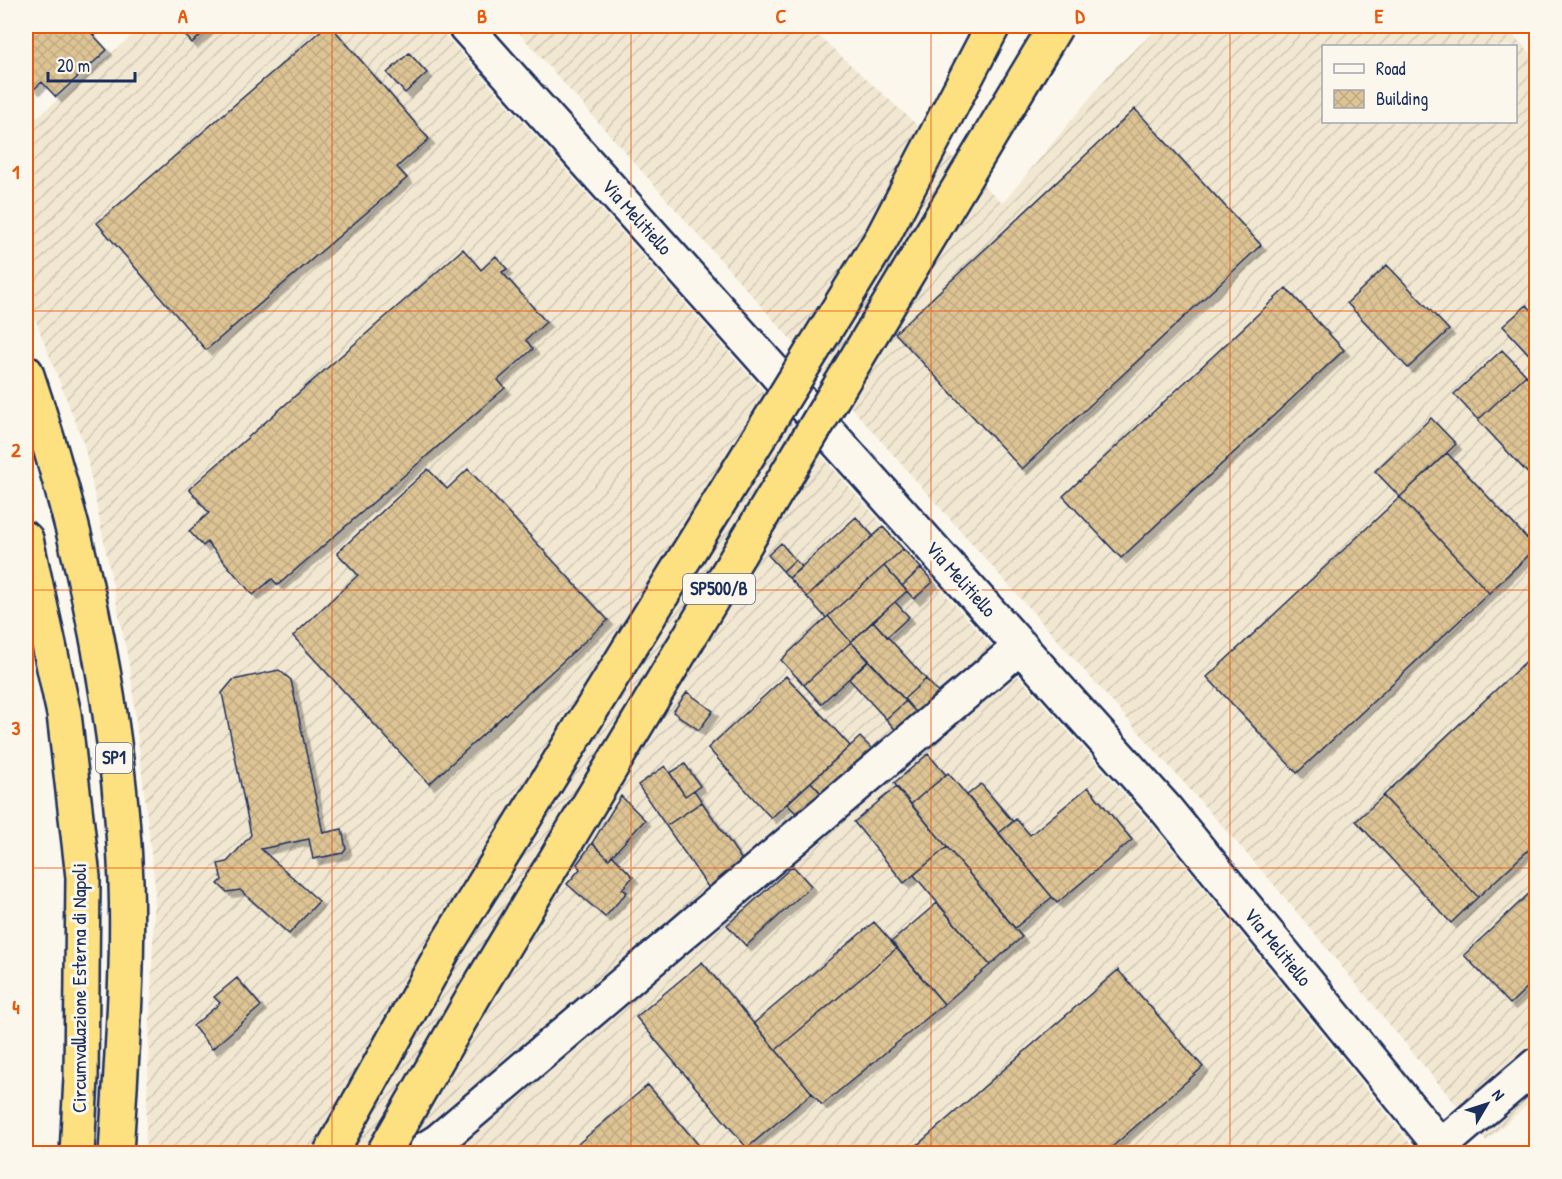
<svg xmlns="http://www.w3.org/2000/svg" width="1562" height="1179" font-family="'Patrick Hand',sans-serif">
  <defs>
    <pattern id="industrial-furrows" width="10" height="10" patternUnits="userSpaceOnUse" patternTransform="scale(1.5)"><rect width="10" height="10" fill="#f2e8d2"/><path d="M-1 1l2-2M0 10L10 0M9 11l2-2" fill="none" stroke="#cfc7b7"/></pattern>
    <pattern id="building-cross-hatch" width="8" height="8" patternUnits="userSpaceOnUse" patternTransform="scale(1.5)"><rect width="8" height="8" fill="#dec494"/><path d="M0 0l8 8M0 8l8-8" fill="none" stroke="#bea982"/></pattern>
    <filter id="shadow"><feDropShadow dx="5.5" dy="5.5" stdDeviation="0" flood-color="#0004"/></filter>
  </defs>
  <rect width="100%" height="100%" fill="#fbf7ec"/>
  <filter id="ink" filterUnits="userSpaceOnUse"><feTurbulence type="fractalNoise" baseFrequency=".0167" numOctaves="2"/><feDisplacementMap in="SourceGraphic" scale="12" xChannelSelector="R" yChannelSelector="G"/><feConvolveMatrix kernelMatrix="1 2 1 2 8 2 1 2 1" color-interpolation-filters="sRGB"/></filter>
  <g filter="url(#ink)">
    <path fill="url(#industrial-furrows)" fill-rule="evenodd" d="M 143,26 L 437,26 L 1159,833 L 1418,1153 L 145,1153 L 155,887 L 130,669 L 84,444 L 26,296 L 26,127 Z
      M 513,26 L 808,26 L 1003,203 L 1116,66 L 1161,26 L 1503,26 L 1536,58 L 1536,1097 L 1486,1141 L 1270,880 ZM 1324,46 L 1516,46 L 1516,122 L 1324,122 Z"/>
    <path fill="url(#building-cross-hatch)" stroke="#1b2f5e" stroke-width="1.5" filter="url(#shadow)" d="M 26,26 L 85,26 L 107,50 L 56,97 L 42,82 L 34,89 L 26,79 Z
      M 177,26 L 211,26 L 192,43 Z
      M 326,26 L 331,26 L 429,139 L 397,167 L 407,178 L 206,350 L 97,223 Z
      M 409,53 L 427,73 L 405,93 L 387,73 Z
      M 1135,109 L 1261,245 L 1022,469 L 895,333 Z
      M 463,249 L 481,270 L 496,256 L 507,269 L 502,272 L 546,322 L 526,340 L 533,349 L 498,380 L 505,388 L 278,585 L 272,579 L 253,595 L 207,542 L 203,546 L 189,531 L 209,513 L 189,489 Z
      M 1387,265 L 1449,330 L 1408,368 L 1347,303 Z
      M 1286,288 L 1344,350 L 1121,558 L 1063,496 Z
      M 1527,305 L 1536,315 L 1536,362 L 1503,326 Z
      M 1502,350 L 1526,375 L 1478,420 L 1454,394 Z
      M 1526,375 L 1536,387 L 1536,482 L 1478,420 Z
      M 1431,418 L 1456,444 L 1400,497 L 1375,471 Z
      M 1447,453 L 1536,548 L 1489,593 L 1400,497 Z
      M 428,469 L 447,489 L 468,469 L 608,620 L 429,784 L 293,636 L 358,575 L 337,553 Z
      M 1400,497 L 1489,593 L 1297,773 L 1207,677 Z
      M 856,517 L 873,536 L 807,597 L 789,578 Z
      M 883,527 L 903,549 L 826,618 L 807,597 Z
      M 781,543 L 795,560 L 783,571 L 768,555 Z
      M 903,549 L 921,568 L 902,586 L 884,566 Z
      M 795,560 L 802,567 L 789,578 L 783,571 Z
      M 884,566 L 907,591 L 851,642 L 828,616 Z
      M 921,568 L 933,582 L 914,599 L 902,586 Z
      M 895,602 L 909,617 L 887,637 L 873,621 Z
      M 828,616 L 851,642 L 804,685 L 781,660 Z
      M 873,621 L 926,679 L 904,699 L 851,642 Z
      M 851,642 L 869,660 L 821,704 L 804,685 Z
      M 1536,652 L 1536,843 L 1478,897 L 1383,796 Z
      M 869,660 L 906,701 L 886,719 L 849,679 Z
      M 279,670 L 291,680 L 323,833 L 342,829 L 346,849 L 343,853 L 313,859 L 309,839 L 261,849 L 319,901 L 289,934 L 240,890 L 227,892 L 218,884 L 222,880 L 218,864 L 227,862 L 251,835 L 222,693 L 233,680 Z
      M 786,676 L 850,746 L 771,818 L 708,748 Z
      M 926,679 L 941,696 L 919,716 L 904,699 Z
      M 687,692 L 713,711 L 699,730 L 673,712 Z
      M 906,701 L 919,716 L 899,734 L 886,719 Z
      M 860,737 L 874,751 L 824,797 L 811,782 Z
      M 928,754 L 946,775 L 911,804 L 894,783 Z
      M 685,764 L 700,786 L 685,796 L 670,773 Z
      M 665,766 L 685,796 L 694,790 L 702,802 L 666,826 L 638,785 Z
      M 948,773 L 1052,897 L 1015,928 L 911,804 Z
      M 811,782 L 822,794 L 799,816 L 787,804 Z
      M 981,784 L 1013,822 L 999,833 L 967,795 Z
      M 896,787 L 947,847 L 904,883 L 854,822 Z
      M 1088,787 L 1132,840 L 1057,903 L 999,833 L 1016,819 L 1030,835 Z
      M 621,796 L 645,820 L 609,859 L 592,843 Z
      M 1383,796 L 1478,897 L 1451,923 L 1356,821 Z
      M 702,802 L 744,863 L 708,887 L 666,826 Z
      M 592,843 L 609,859 L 612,855 L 633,877 L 622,889 L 627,892 L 605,917 L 567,884 L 580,869 L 577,864 Z
      M 947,847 L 1022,937 L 990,965 L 914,875 Z
      M 793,866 L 811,886 L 746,946 L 727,925 Z
      M 1536,887 L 1536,979 L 1510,1004 L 1464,955 Z
      M 937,903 L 990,965 L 944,1004 L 891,942 Z
      M 874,922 L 897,948 L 776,1050 L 754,1023 Z
      M 897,948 L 944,1004 L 822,1105 L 776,1050 Z
      M 702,962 L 812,1093 L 747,1148 L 636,1017 Z
      M 1118,970 L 1203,1067 L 1104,1154 L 907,1154 Z
      M 237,978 L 261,1006 L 212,1049 L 193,1026 L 220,1003 L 214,997 Z
      M 648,1085 L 706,1154 L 566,1154 Z"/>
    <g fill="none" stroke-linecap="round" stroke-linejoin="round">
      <defs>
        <path id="minor" d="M 465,26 L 1165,808 L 1447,1154
          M 1441,1146 L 1536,1065
          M 417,1154 L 438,1141 L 1021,646"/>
        <path id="highway" d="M 26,372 C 81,535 119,710 126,882 C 129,972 121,1063 116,1154
          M 26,539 L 64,714 L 83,877 L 81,1078 L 77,1154"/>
      </defs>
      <use href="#minor" stroke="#1b2f5e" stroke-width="38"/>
      <use href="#highway" stroke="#1b2f5e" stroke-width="38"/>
      <use href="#minor" stroke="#fbf7ec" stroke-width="33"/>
      <use href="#highway" stroke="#fde080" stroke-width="33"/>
      <defs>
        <path id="highway-bridge" d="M 330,1154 L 447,944 L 882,238 L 993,26
          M 383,1154 L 475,994 L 1056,26"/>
      </defs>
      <use href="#highway-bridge" stroke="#1b2f5e" stroke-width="38" stroke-linecap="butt"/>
      <use href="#highway-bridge" stroke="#fde080" stroke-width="33"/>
    </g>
  </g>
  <path fill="none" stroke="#e8590c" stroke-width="1.5" stroke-opacity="0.55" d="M 332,26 L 332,1154M 631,26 L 631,1154M 931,26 L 931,1154M 1230,26 L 1230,1154M 26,311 L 1536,311M 26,590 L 1536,590M 26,868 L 1536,868"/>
  <g text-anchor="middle" stroke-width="6" stroke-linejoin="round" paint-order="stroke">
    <g fill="#fbf7ec" stroke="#5e6b89" stroke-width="1.5">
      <rect x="683" y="574" width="72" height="30" rx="4.5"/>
      <rect x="96" y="743" width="36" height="30" rx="4.5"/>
    </g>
    <g font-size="18" font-weight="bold" fill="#1b2f5e">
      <text x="719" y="595">SP500/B</text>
      <text x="114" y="764">SP1</text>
    </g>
    <g font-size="20" fill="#1b2f5e" stroke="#fbf7ec">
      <text transform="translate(637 217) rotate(48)" y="7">Via Melitiello</text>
      <text transform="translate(961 579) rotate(48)" y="7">Via Melitiello</text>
      <text transform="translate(1278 947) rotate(51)" y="7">Via Melitiello</text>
      <text transform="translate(79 988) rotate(-90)" y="7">Circumvallazione Esterna di Napoli</text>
    </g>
  </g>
  <rect width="1562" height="1179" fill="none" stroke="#fbf7ec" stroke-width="66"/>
  <rect x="1322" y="45" width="195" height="78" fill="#fbf7ec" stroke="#a1a7b3" stroke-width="1.5"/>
  <rect x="1334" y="64" width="30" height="9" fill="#fbf7ec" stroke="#a1a7b3" stroke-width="1.5"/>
  <text x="1376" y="75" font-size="18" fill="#1b2f5e">Road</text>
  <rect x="1334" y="90" width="30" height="18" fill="url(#building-cross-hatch)" stroke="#a1a7b3" stroke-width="1.5"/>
  <text x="1376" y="105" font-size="18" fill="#1b2f5e">Building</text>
  <g transform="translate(1487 1104) rotate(51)" stroke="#fbf7ec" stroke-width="4.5" paint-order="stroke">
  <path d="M0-4.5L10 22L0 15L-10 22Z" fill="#1b2f5e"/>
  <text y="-9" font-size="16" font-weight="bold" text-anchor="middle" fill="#1b2f5e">N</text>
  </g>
  <path d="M48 72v9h87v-9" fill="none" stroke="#1b2f5e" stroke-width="3"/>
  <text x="57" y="72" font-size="18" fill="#1b2f5e" stroke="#fbf7ec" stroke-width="4.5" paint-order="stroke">20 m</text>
  <rect x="33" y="33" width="1496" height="1113" fill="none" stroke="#e8590c" stroke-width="2"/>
  <g font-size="20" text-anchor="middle" font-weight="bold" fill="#e8590c">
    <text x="183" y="23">A</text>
    <text x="482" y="23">B</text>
    <text x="781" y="23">C</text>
    <text x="1080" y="23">D</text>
    <text x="1379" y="23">E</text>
    <text x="16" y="179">1</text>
    <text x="16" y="457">2</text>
    <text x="16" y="735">3</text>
    <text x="16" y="1014">4</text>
  </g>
</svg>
